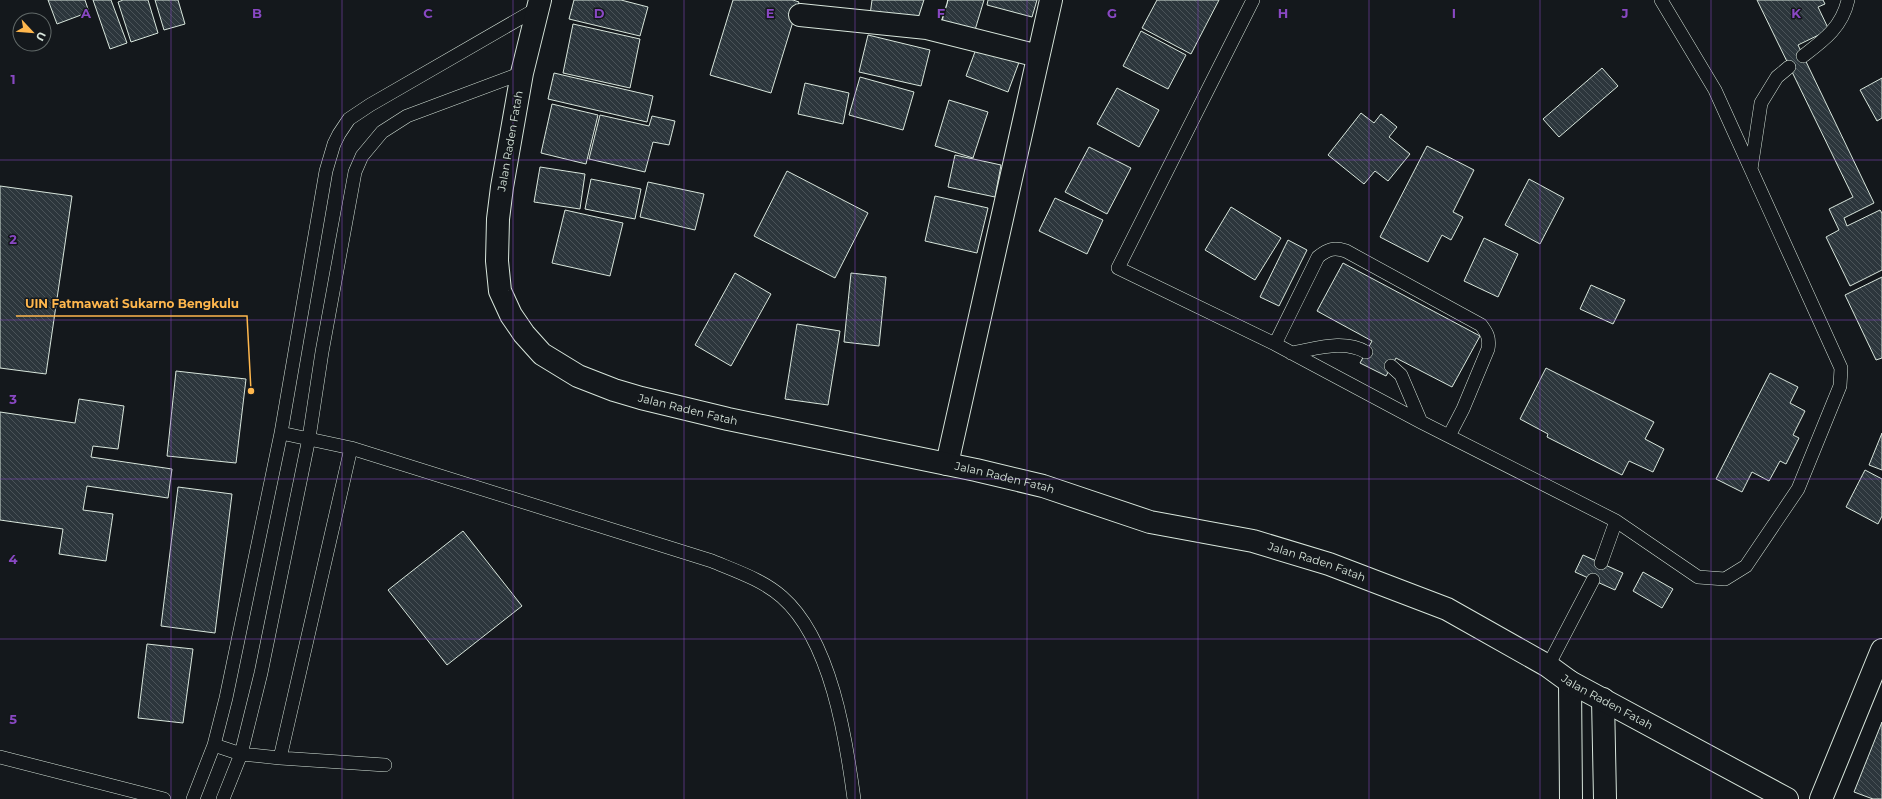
<svg xmlns="http://www.w3.org/2000/svg" width="1882" height="799" font-family="Montserrat,sans-serif">
  <defs>
    <pattern id="building-back-hatch" width="6" height="6" patternUnits="userSpaceOnUse"><rect width="6" height="6" fill="#2c363c"/><path d="M-1 5l2 2M0 0l6 6M5-1l2 2" fill="none" stroke="#4a5358"/></pattern>
  </defs>
  <rect width="100%" height="100%" fill="#14181c"/>
  <path fill="url(#building-back-hatch)" stroke="#d8e6dc" d="M 48,0 L 85,0 L 89,12 L 57,24 Z
    M 93,0 L 111,0 L 127,43 L 110,49 Z
    M 123,0 L 148,0 L 158,33 L 131,42 L 118,2 Z
    M 155,0 L 178,0 L 185,24 L 164,30 Z
    M 574,0 L 621,0 L 648,7 L 640,36 L 569,19 Z
    M 733,0 L 793,0 L 799,2 L 771,93 L 710,75 Z
    M 872,0 L 928,0 L 924,23 L 870,15 Z
    M 948,0 L 984,0 L 975,30 L 942,21 Z
    M 988,0 L 1037,0 L 1032,17 L 987,5 Z
    M 1157,0 L 1219,0 L 1191,54 L 1142,28 Z
    M 1757,0 L 1823,0 L 1825,4 L 1818,7 L 1829,30 L 1798,45 L 1874,203 L 1844,218 L 1847,226 L 1880,210 L 1882,213 L 1882,270 L 1850,286 L 1826,237 L 1839,230 L 1829,209 L 1853,197 Z
    M 573,24 L 640,39 L 630,88 L 563,73 Z
    M 1141,31 L 1186,55 L 1168,89 L 1123,66 Z
    M 868,35 L 930,50 L 921,86 L 859,72 Z
    M 979,41 L 1021,57 L 1008,92 L 966,76 Z
    M 1602,68 L 1618,86 L 1559,137 L 1543,119 Z
    M 554,73 L 653,96 L 647,122 L 548,99 Z
    M 860,77 L 914,92 L 903,130 L 849,115 Z
    M 1882,78 L 1882,118 L 1877,121 L 1860,90 Z
    M 805,83 L 849,93 L 843,124 L 798,114 Z
    M 1117,88 L 1159,110 L 1139,147 L 1097,124 Z
    M 949,100 L 988,112 L 973,158 L 935,146 Z
    M 552,104 L 598,115 L 586,164 L 541,153 Z
    M 1361,113 L 1374,123 L 1381,114 L 1397,127 L 1389,137 L 1410,154 L 1388,181 L 1375,171 L 1364,184 L 1328,155 Z
    M 600,115 L 649,126 L 652,116 L 675,121 L 669,145 L 653,142 L 645,172 L 589,159 Z
    M 1427,146 L 1474,170 L 1453,212 L 1463,217 L 1451,240 L 1442,235 L 1428,262 L 1380,237 Z
    M 1089,147 L 1131,168 L 1107,214 L 1065,192 Z
    M 955,155 L 1001,165 L 995,197 L 948,187 Z
    M 540,167 L 585,174 L 580,209 L 534,202 Z
    M 787,171 L 868,213 L 835,278 L 754,236 Z
    M 591,179 L 641,189 L 635,219 L 585,209 Z
    M 1529,179 L 1564,198 L 1540,244 L 1505,225 Z
    M 648,182 L 704,194 L 695,230 L 640,217 Z
    M 0,186 L 72,196 L 46,374 L 0,368 Z
    M 935,196 L 988,208 L 977,253 L 925,241 Z
    M 1055,198 L 1103,220 L 1087,254 L 1039,231 Z
    M 1231,207 L 1281,238 L 1255,280 L 1205,250 Z
    M 565,210 L 623,223 L 610,276 L 552,263 Z
    M 1484,238 L 1518,254 L 1498,297 L 1464,281 Z
    M 1288,240 L 1307,250 L 1279,306 L 1260,297 Z
    M 1343,263 L 1480,336 L 1452,387 L 1396,358 L 1386,376 L 1360,363 L 1372,341 L 1317,311 Z
    M 735,273 L 771,294 L 731,366 L 695,345 Z
    M 851,273 L 886,277 L 879,346 L 844,342 Z
    M 1882,277 L 1882,358 L 1876,360 L 1845,295 Z
    M 1591,285 L 1625,300 L 1613,324 L 1580,309 Z
    M 797,324 L 840,331 L 828,405 L 785,399 Z
    M 1546,368 L 1654,422 L 1645,439 L 1664,449 L 1653,472 L 1629,461 L 1622,475 L 1547,437 L 1548,434 L 1520,419 Z
    M 176,371 L 246,379 L 236,463 L 167,456 Z
    M 1770,373 L 1798,387 L 1790,403 L 1805,411 L 1793,435 L 1799,438 L 1786,464 L 1780,461 L 1769,481 L 1752,472 L 1742,492 L 1716,479 Z
    M 79,399 L 124,406 L 118,449 L 93,446 L 91,457 L 172,469 L 168,498 L 87,486 L 83,510 L 113,514 L 106,561 L 59,554 L 63,529 L 0,520 L 0,412 L 75,423 Z
    M 1882,433 L 1882,470 L 1869,465 Z
    M 1865,470 L 1882,479 L 1882,516 L 1878,524 L 1846,507 Z
    M 178,487 L 232,494 L 215,633 L 161,626 Z
    M 463,531 L 522,606 L 447,665 L 388,590 Z
    M 1583,555 L 1623,573 L 1615,590 L 1575,572 Z
    M 1643,572 L 1673,589 L 1662,608 L 1633,591 Z
    M 147,644 L 193,649 L 183,723 L 138,718 Z
    M 1882,722 L 1882,799 L 1873,799 L 1854,792 Z"/>
  <g fill="none" stroke-linecap="round" stroke-linejoin="round">
    <defs>
      <path id="service" d="M 1253,0 L 1118,268 L 1275,344 L 1421,422 L 1616,521 L 1698,577 L 1725,579 L 1746,566 L 1798,489 L 1840,386 L 1841,368 L 1715,90 L 1661,0
        M 1803,56 C 1824,40 1842,27 1848,0
        M 1751,169 L 1761,103 L 1777,77 L 1789,67
        M 1275,344 L 1318,257 C 1328,249 1334,247 1346,251 L 1481,325 C 1487,333 1490,338 1488,349 L 1463,409 L 1449,436
        M 1291,353 C 1316,349 1343,339 1366,352
        M 1391,366 L 1401,375 L 1421,422
        M 281,433 L 351,448 L 712,561 C 736,571 763,580 782,597 C 831,640 846,738 854,799
        M 1601,563 L 1616,521
        M 1548,666 L 1593,580
        M 214,745 L 241,754 L 280,758 L 351,448
        M 0,757 L 164,799
        M 280,758 L 385,765
        M 193,799 L 214,745 L 226,698 L 281,433 L 326,171 L 334,144 L 339,134 L 349,119 L 370,105 L 538,8
        M 223,799 L 241,754 L 261,673 L 309,438 L 322,352 L 355,172 L 362,156 L 382,132 L 407,116 L 522,73"/>
      <path id="minor" d="M 936,0 L 927,28 L 1038,56
        M 800,15 L 927,28
        M 947,464 L 1051,0
        M 1570,682 L 1571,799
        M 1603,699 L 1605,799
        M 1821,799 L 1882,650"/>
      <g id="trunk">
        <path id="s1" d="M 540,0 L 522,73 L 502,187 L 498,219 L 497,261 L 500,291 L 511,315 L 524,334 L 542,354 L 578,376 L 614,390 L 641,398 L 728,419 L 976,470 L 1043,486 L 1150,522 L 1253,541 L 1329,564 L 1447,609 L 1548,666 L 1570,682 L 1787,799"/>
      </g>
    </defs>
    <use href="#service" stroke="#d8e6dc" stroke-width="14"/>
    <use href="#minor" stroke="#d8e6dc" stroke-width="24"/>
    <use href="#trunk" stroke="#d8e6dc" stroke-width="24"/>
    <use href="#service" stroke="#14181c" stroke-width="13"/>
    <use href="#minor" stroke="#14181c" stroke-width="22"/>
    <use href="#trunk" stroke="#14181c" stroke-width="22"/>
  </g>
  <path fill="none" stroke="#8948c3" stroke-width="1" stroke-opacity="0.55" d="M 171,0 L 171,799M 342,0 L 342,799M 513,0 L 513,799M 684,0 L 684,799M 855,0 L 855,799M 1027,0 L 1027,799M 1198,0 L 1198,799M 1369,0 L 1369,799M 1540,0 L 1540,799M 1711,0 L 1711,799M 0,160 L 1882,160M 0,320 L 1882,320M 0,479 L 1882,479M 0,639 L 1882,639"/>
  <g text-anchor="middle" stroke-width="3" stroke-linejoin="round" paint-order="stroke">
    <g font-size="11" fill="#d8e6dc" stroke="#14181c">
      <text transform="translate(510 141) rotate(-80)" y="4">Jalan Raden Fatah</text>
      <text dy="4" stroke="none"><textPath href="#s1" startOffset="529">Jalan Raden Fatah</textPath></text>
      <text dy="4" stroke="none"><textPath href="#s1" startOffset="853">Jalan Raden Fatah</textPath></text>
      <text dy="4" stroke="none"><textPath href="#s1" startOffset="1177">Jalan Raden Fatah</textPath></text>
      <text dy="4" stroke="none"><textPath href="#s1" startOffset="1501">Jalan Raden Fatah</textPath></text>
    </g>
  </g>
  <g font-size="13" text-anchor="middle" font-weight="bold" fill="#8948c3" stroke="#14181c" stroke-width="3" stroke-linejoin="round" paint-order="stroke">
    <text x="86" y="18">A</text>
    <text x="257" y="18">B</text>
    <text x="428" y="18">C</text>
    <text x="599" y="18">D</text>
    <text x="770" y="18">E</text>
    <text x="941" y="18">F</text>
    <text x="1112" y="18">G</text>
    <text x="1283" y="18">H</text>
    <text x="1454" y="18">I</text>
    <text x="1625" y="18">J</text>
    <text x="1796" y="18">K</text>
    <text x="13" y="84">1</text>
    <text x="13" y="244">2</text>
    <text x="13" y="404">3</text>
    <text x="13" y="564">4</text>
    <text x="13" y="724">5</text>
  </g>
  <path fill="none" stroke="#ffb74d" stroke-width="1.5" d="M251 391L247 316H16"/>
  <circle fill="#ffb74d" stroke="#14181c" stroke-width="1.5" cx="251" cy="391" r="4"/>
  <g font-size="12" text-anchor="middle" font-weight="bold" fill="#ffb74d" stroke="#14181c" stroke-width="3" stroke-linejoin="round" paint-order="stroke">
    <text x="132" y="308">UIN Fatmawati Sukarno Bengkulu</text>
  </g>
  <g transform="translate(32 32) rotate(116)"><circle r="19" fill="#14181c" stroke="#626a69"/>
  <path d="M0-3L7 15L0 10L-7 15Z" fill="#ffb74d"/>
  <text y="-6" font-size="11" font-weight="bold" text-anchor="middle" fill="#d8e6dc">U</text>
  </g>
</svg>
